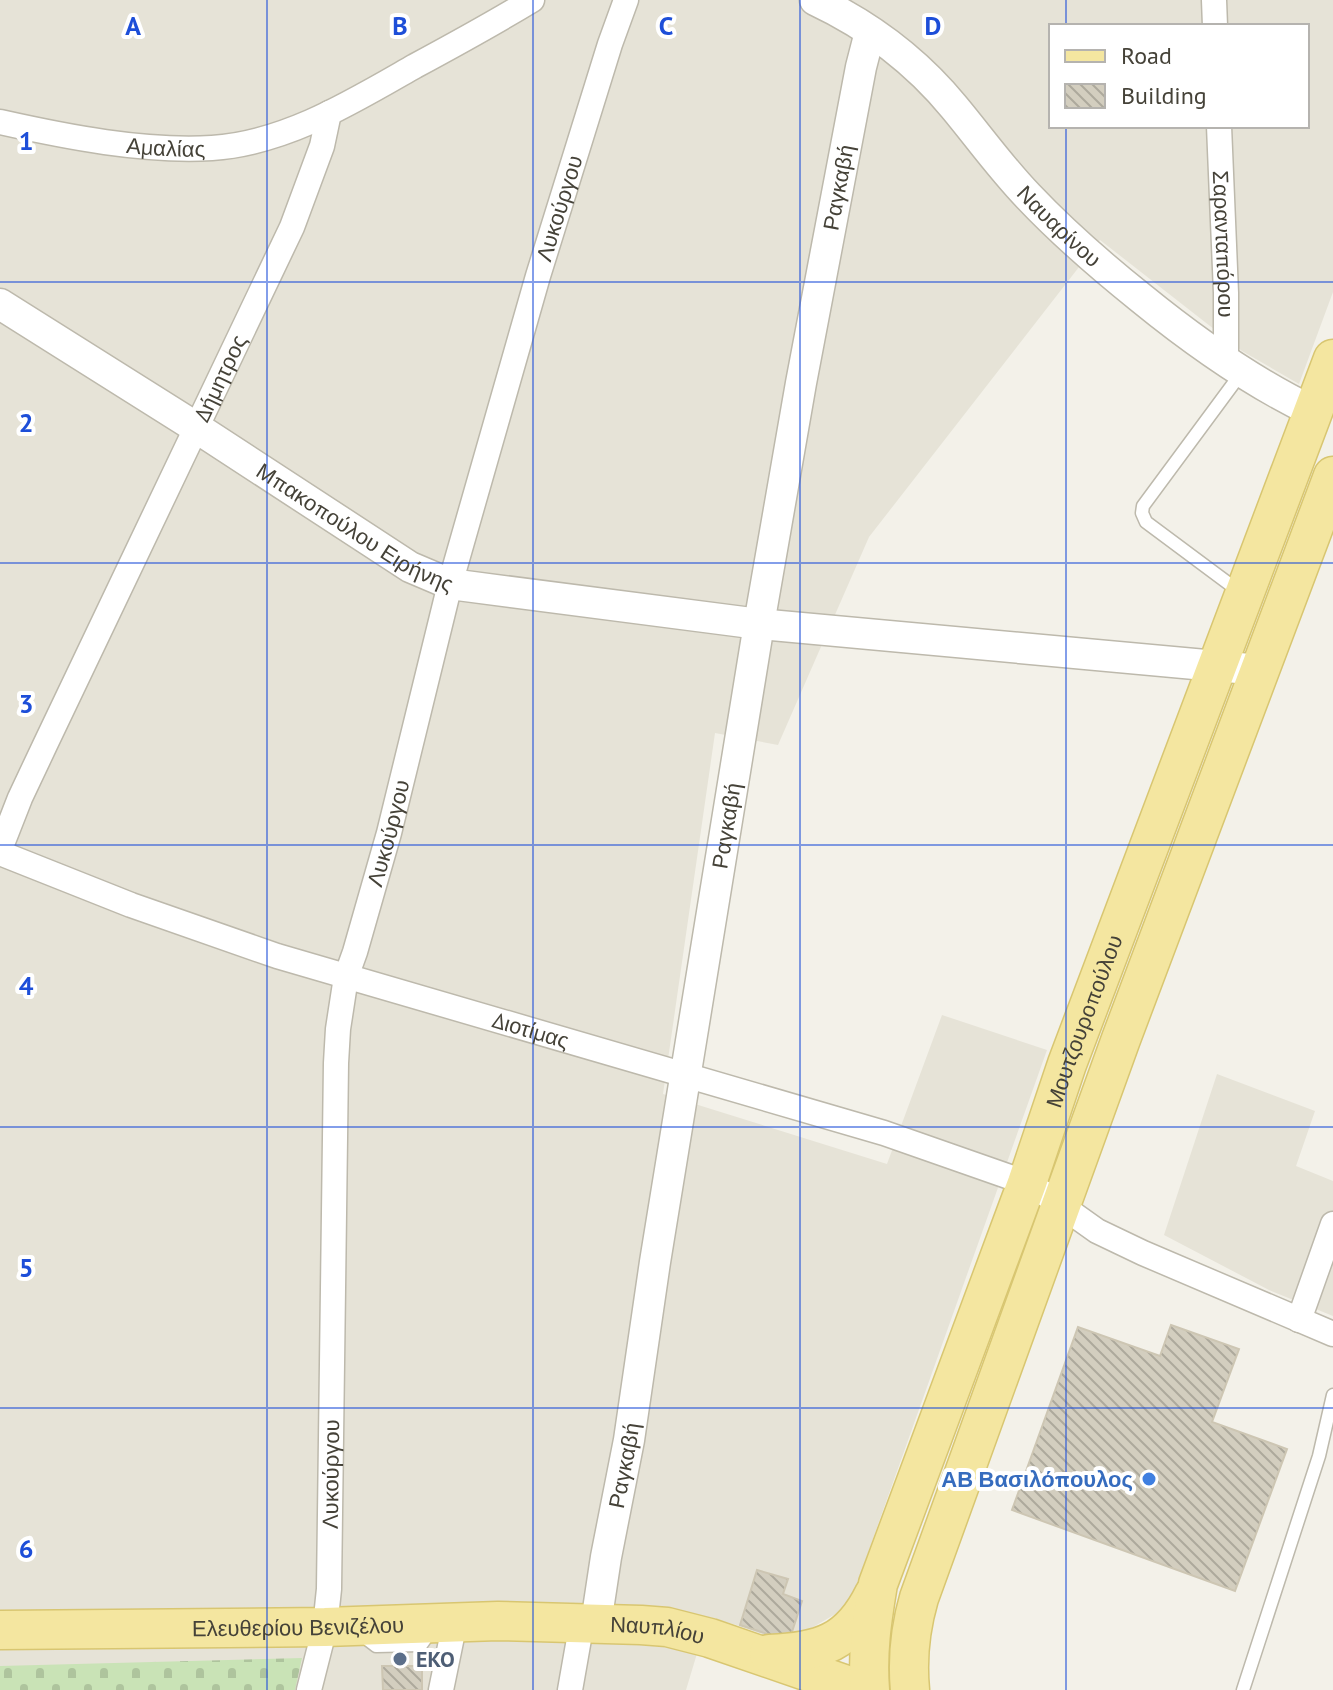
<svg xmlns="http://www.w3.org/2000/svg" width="1333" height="1690" font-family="'PT Sans',sans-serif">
  <defs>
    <pattern id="cemetery-stones" width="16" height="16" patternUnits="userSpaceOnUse" patternTransform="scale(2)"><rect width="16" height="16" fill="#c9e3b6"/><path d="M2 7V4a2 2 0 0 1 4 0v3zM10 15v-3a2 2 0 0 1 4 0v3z" fill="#aec49d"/></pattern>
    <pattern id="building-back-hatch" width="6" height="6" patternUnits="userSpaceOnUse" patternTransform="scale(2)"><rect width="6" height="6" fill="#d3cebf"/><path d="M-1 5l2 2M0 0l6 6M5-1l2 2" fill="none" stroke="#ada99c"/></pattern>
  </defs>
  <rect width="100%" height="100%" fill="#f3f1e9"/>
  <path fill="#e6e3d7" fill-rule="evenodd" d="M 0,0 L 1333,0 L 1333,292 L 1299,384 L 1242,351 L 1100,240 L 869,537 L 778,745 L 715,733 L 663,1094 L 887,1164 L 942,1015 L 1047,1050 L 849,1606 L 786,1643 L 740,1626 L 708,1617 L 686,1690 L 0,1690 ZM 1051,26 L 1307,26 L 1307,126 L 1051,126 Z
    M 1217,1074 L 1315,1111 L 1296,1166 L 1333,1181 L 1333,1316 L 1269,1290 L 1164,1235 Z"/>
  <path fill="url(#cemetery-stones)" d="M 302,1658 L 295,1690 L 0,1690 L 0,1666 Z"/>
  <path fill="url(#building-back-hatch)" stroke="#cdc6b3" stroke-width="2" d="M 1171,1325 L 1239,1349 L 1212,1422 L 1287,1449 L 1235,1591 L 1012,1510 L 1078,1327 L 1160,1356 Z
    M 757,1570 L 788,1579 L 783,1594 L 802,1601 L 789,1641 L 740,1625 Z
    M 382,1666 L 422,1666 L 422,1690 L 383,1690 Z"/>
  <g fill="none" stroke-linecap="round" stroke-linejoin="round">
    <defs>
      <path id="service" d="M 1240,592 L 1146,522 L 1142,513 L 1143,506 L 1242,372
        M 363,1636 L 376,1646 L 421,1645 L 431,1631
        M 1243,1690 L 1319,1456 L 1333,1395"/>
      <g id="minor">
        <path d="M 1214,0 L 1215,26"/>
        <path id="s1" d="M 0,122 C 67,137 143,152 212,148 C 286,143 352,102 415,66 C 454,45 494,23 532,0"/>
        <path id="s2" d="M 1219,126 L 1226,293 L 1226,362"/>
        <path id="s3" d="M 0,849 L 20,798 L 45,745 L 292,227 L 322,146 L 329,113"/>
        <path id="s4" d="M 0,853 L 131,905 L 277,956 L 884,1133 L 1027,1183 L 1045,1194 L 1097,1231 L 1143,1253 L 1333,1334"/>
        <path d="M 1299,1320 L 1333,1224"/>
        <path id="s5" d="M 309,1690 L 325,1627 L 329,1589 L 336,1063 L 338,1029 L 346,977 L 355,952 L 389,833 L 450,584 L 538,276 L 610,44 L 626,0"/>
        <path d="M 441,1690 L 455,1622"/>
        <path d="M 570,1690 L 582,1622"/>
      </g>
      <g id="tertiary">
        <path id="s6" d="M 815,0 C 868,25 917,62 954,107 C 979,137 1001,168 1028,196 C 1063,233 1101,266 1141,298 C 1195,342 1251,382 1314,412"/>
        <path id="s7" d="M 0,304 L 197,428 L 410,567 L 450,584 L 759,624 L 1260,670"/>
        <path id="s8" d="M 596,1623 L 606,1557 L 629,1440 L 655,1262 L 759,624 L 801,383 L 861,67 L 870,32"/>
      </g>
      <g id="primary">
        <path id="s9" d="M 0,1630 L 325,1627 L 498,1621 L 641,1625 L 667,1627 L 710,1638 L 861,1690"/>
        <path d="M 769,1654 C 820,1652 850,1643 874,1594"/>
        <path id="s10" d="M 870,1690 C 867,1653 872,1620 878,1584 L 1027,1183 L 1067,1064 L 1333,359"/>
        <path d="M 910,1690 C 907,1658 910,1629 919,1598 L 1121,1039 L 1333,476"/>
      </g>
    </defs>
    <use href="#service" stroke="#bdb9ac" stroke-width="15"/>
    <use href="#minor" stroke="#bdb9ac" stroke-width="27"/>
    <use href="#tertiary" stroke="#bdb9ac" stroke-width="33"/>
    <use href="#primary" stroke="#d8c671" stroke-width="41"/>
    <use href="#service" stroke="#fff" stroke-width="12"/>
    <use href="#minor" stroke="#fff" stroke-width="24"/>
    <use href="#tertiary" stroke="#fff" stroke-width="30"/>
    <use href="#primary" stroke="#f4e6a0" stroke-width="38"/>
  </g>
  <path fill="none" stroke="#1d4ed8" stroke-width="2" stroke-opacity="0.55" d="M 267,0 L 267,1690M 533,0 L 533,1690M 800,0 L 800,1690M 1066,0 L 1066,26M 1066,126 L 1066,1690M 0,282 L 1333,282M 0,563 L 1333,563M 0,845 L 1333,845M 0,1127 L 1333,1127M 0,1408 L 1333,1408"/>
  <circle fill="#3f7fe0" stroke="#fff" stroke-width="3" cx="1149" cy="1479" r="8"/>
  <circle fill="#5c6f8a" stroke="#fff" stroke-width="3" cx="400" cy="1659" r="8"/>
  <g text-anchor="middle" stroke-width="8" stroke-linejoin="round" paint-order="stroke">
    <g font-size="22" fill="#454238" stroke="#fff">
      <text dy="8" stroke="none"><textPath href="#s1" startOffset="168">Αμαλίας</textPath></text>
      <text dy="8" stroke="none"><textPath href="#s8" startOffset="1456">Ραγκαβή</textPath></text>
      <text dy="8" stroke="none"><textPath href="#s5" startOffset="1514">Λυκούργου</textPath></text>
      <text dy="8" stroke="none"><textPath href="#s6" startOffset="336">Ναυαρίνου</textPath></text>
      <text dy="8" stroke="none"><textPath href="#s2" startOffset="118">Σαρανταπόρου</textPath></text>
      <text dy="8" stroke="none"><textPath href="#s3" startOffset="520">Δήμητρος</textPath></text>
      <text dy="8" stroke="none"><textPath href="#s7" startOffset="420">Μπακοπούλου Ειρήνης</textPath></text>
      <text dy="8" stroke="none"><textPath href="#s8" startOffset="808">Ραγκαβή</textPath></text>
      <text dy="8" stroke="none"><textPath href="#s5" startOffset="866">Λυκούργου</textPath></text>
      <text dy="8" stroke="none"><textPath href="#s10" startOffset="706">Μουτζουροπούλου</textPath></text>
      <text dy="8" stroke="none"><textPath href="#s4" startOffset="560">Διοτίμας</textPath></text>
      <text dy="8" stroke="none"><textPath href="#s8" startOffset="160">Ραγκαβή</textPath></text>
      <text dy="8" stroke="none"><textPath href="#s5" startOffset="218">Λυκούργου</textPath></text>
      <text dy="8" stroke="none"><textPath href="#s9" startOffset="298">Ελευθερίου Βενιζέλου</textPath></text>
      <text dy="8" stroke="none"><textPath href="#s9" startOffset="658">Ναυπλίου</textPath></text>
    </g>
    <g font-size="22" font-weight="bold" fill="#366cbe" stroke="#fff" text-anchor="end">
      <text x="1133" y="1487">ΑΒ Βασιλόπουλος</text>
    </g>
    <g font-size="22" font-weight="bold" fill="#4e5e75" stroke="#fff" text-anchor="start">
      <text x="416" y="1667">EKO</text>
    </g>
  </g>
  <g font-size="26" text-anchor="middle" font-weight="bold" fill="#1d4ed8" stroke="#fff" stroke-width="8" stroke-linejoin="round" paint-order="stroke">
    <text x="133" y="35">A</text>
    <text x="400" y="35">B</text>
    <text x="666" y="35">C</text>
    <text x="933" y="35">D</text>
    <text x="26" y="150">1</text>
    <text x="26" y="432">2</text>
    <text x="26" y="713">3</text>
    <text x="26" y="995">4</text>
    <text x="26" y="1277">5</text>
    <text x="26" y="1558">6</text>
  </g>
  <rect x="1049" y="24" width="260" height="104" fill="#ffffff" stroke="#b5b3af" stroke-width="2"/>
  <rect x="1065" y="50" width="40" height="12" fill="#f4e6a0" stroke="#b5b3af" stroke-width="2"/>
  <text x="1121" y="64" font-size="24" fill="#454238">Road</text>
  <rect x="1065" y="84" width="40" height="24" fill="url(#building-back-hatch)" stroke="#b5b3af" stroke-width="2"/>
  <text x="1121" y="104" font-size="24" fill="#454238">Building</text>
</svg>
